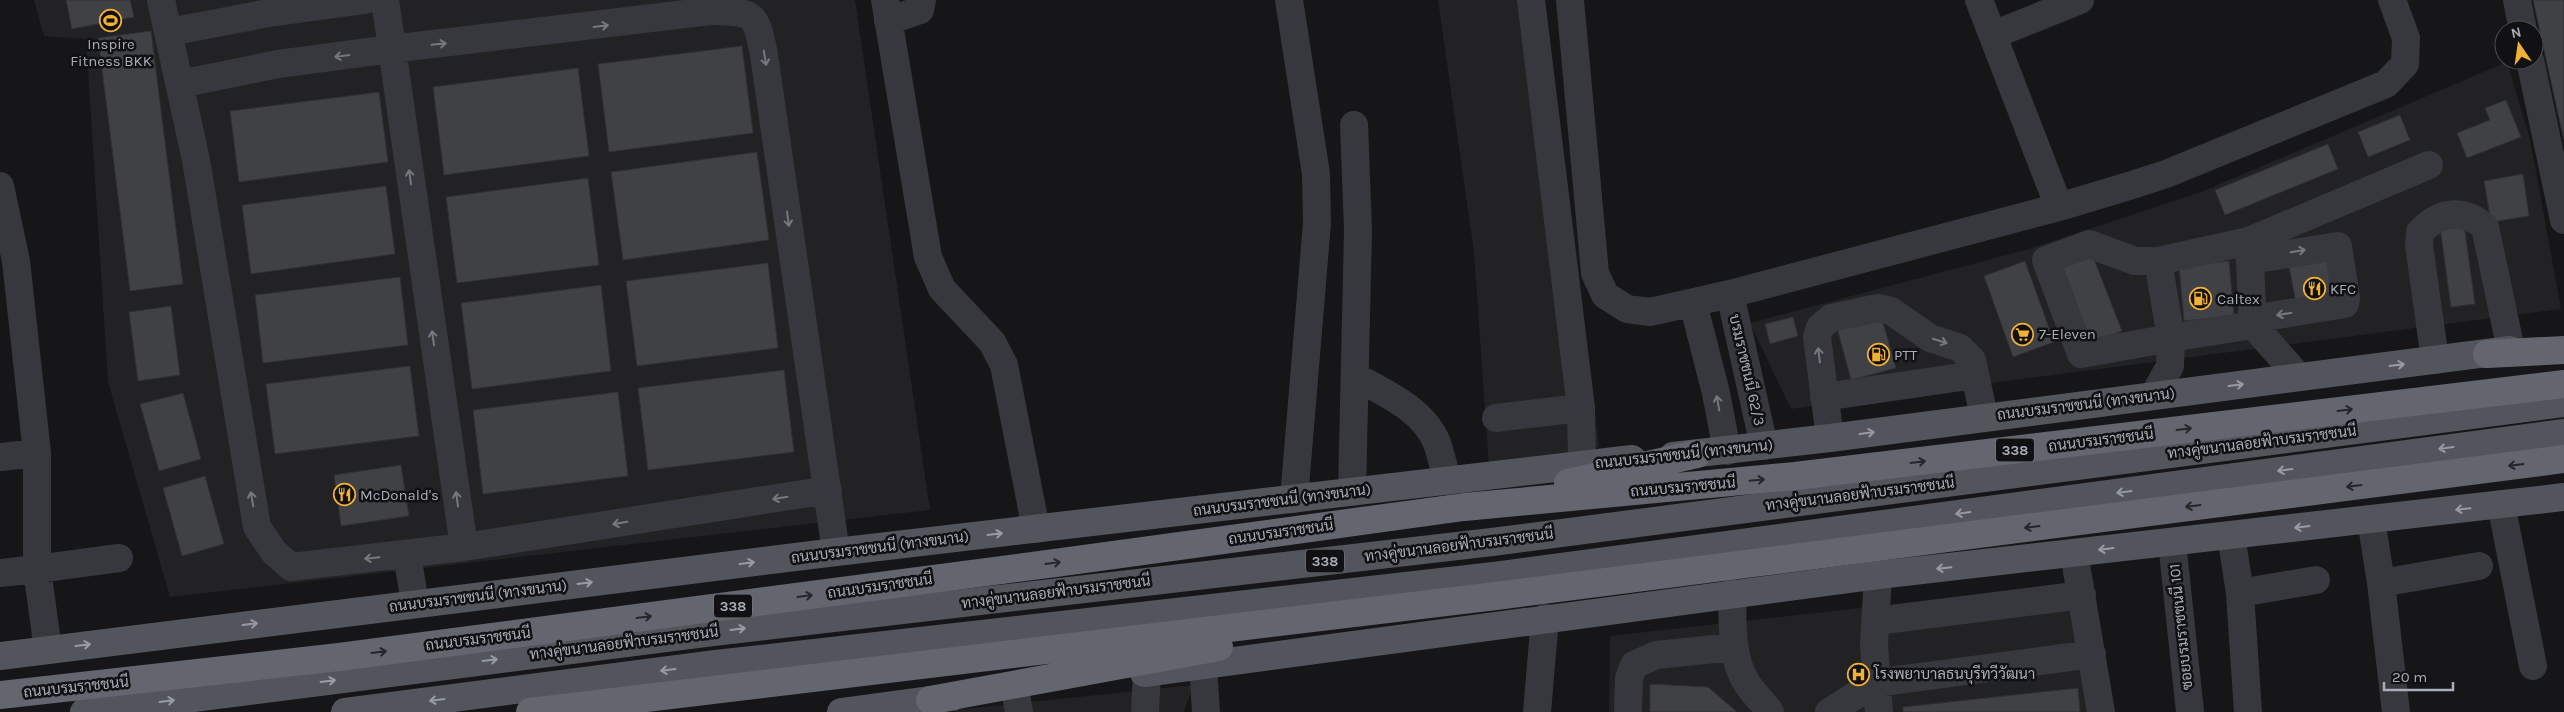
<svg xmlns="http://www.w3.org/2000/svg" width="2564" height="712" font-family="Karla,Sarabun,sans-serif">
  <rect width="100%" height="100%" fill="#161618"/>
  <path fill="#222225" d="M 34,0 L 855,0 L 930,510 L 170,597 L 108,382 L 86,39 L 44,36 Z
    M 1438,0 L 1544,0 L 1599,447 L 1489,467 L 1474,253 Z
    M 2507,62 L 2530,139 L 2561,309 L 1791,409 L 1750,323 L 2029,249 L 2201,192 Z
    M 2093,582 L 2111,712 L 1609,712 L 1610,636 Z
    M 1193,685 L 1184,712 L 955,712 L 954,710 Z"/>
  <path fill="#404145" stroke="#303034" d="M 66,0 L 130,0 L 134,17 L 72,29 Z
    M 2533,0 L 2564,0 L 2564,141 Z
    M 151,31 L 183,284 L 130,291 L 98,38 Z
    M 742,46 L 753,133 L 609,152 L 598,64 Z
    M 578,68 L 589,156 L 444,175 L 433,87 Z
    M 379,92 L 388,162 L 239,182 L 230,111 Z
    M 2506,100 L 2521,137 L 2467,158 L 2457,133 L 2490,120 L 2485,108 Z
    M 2400,115 L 2410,140 L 2368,157 L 2358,132 Z
    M 2328,144 L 2338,169 L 2225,215 L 2215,190 Z
    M 757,152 L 769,240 L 623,260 L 611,172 Z
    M 2523,174 L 2529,216 L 2491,222 L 2484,181 Z
    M 588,178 L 599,265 L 457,283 L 446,197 Z
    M 386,186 L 395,254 L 251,274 L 242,205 Z
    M 2464,224 L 2475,304 L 2451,307 L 2440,227 Z
    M 2335,248 L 2344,299 L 2297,308 L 2287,256 Z
    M 2092,254 L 2122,331 L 2091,343 L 2061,265 Z
    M 2025,261 L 2054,342 L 2013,357 L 1984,276 Z
    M 2229,261 L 2234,316 L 2184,321 L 2179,266 Z
    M 768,263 L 778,348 L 637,366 L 626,281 Z
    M 400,277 L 408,345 L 263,363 L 255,295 Z
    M 601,285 L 611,371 L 472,389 L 461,303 Z
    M 171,306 L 180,375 L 138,381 L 129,312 Z
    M 1880,312 L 1896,368 L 1851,380 L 1836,324 Z
    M 1793,317 L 1798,336 L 1770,344 L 1765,324 Z
    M 410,366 L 419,436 L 275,454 L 266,384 Z
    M 784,370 L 794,452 L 648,470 L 638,388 Z
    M 618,392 L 628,476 L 483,494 L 473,410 Z
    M 183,393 L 201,459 L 159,471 L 140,404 Z
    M 401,465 L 409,516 L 341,526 L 334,475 Z
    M 205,476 L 224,544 L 182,556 L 163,488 Z
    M 1650,684 L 1708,687 L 1737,712 L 1650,712 Z
    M 2078,688 L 2080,712 L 1903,712 L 1903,707 Z"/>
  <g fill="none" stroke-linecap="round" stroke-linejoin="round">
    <path stroke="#37383d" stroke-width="28" d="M 161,0 L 196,160 L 257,527 L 274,552 L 291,567 L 464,547 L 828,490
      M 385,0 L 464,547
      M 885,0 L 928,257 L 942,289 L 992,342 L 1004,365 L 1036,529
      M 1289,0 L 1316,174 L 1317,223 L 1294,499
      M 1531,0 L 1581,408 L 1582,464
      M 1570,0 L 1595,273 L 1605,295 L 1627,309 L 1650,312 L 1730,294 L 2059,207 L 2132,185 L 2166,174 L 2386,84 L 2405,64 L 2406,38 L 2392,0
      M 1979,0 L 2059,207
      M 2517,0 L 2523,30
      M 888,21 L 920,10 L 922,0
      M 169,32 L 269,13 L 365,0
      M 1993,35 L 2080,0
      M 2530,60 L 2564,220
      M 180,84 L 278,64 L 391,49 L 710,11 C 753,12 756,11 764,55 L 836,552
      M 0,186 L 16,261 L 37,453 L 37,569 L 119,558
      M 2249,242 L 2253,325
      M 2250,260 L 2338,246 L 2346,298 L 2345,304 L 2253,319
      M 2158,261 L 2135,261 L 2089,244 L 2046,260 L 2081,354 L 2171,338 L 2158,261 L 2249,241 L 2429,165
      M 1730,294 L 1764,446
      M 1693,303 L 1716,393 L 1727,451
      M 2435,360 L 2419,245 L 2420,232 C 2440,211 2463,208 2485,227 L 2511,350
      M 1356,377 C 1385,393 1424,410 1437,443 C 1441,455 1444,469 1448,481
      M 2154,395 L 2170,366 L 2171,338 L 2253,325 L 2299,377
      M 1824,397 L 1975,375
      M 1496,418 L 1581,408
      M 1830,438 L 1817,337 L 1820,327 L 1831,318 L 1878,308 L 1891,311 L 1930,338 L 1960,348 L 1972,360 L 1984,417
      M 0,457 L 37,453
      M 1352,492 L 1358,230 L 1354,125
      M 2501,504 L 2533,666
      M 2371,519 L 2381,583 L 2396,712
      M 2231,535 L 2240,593 L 2248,712
      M 2172,542 L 2190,712
      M 2074,553 L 2101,712
      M 407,555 L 415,603
      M 0,573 L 37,569 L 48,650
      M 1878,575 L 1874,645 L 1879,712
      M 2381,583 L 2479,566
      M 1732,593 C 1733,624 1730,658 1748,685 C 1754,694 1763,702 1770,712
      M 2240,593 L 2316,580
      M 1876,621 L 2082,595
      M 1203,665 L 1206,712
      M 1015,689 L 1019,712
      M 1145,712 L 1147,672
      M 1537,712 L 1545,618
      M 1628,712 L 1629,678 L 1634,665 L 1656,655 L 1734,647
      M 1829,712 L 1875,683 L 2092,654"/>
    <path stroke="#53555c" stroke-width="28" d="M 1673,456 L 1830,438 L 2510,350
      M 0,656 L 836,552 L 1632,459
      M 1144,673 L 1878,575 L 2564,497
      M 84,712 L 713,632 L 1492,542 L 2564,403
      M 345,712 L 716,664 L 1494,576 L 2564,433
      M 841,712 L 952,697"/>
    <path stroke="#63666e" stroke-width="28" d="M 2487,354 L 2564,350
      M 1568,483 L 1697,454
      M 0,695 L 339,657 L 1055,563 L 1464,507 L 1795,476 L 2564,384
      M 930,700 L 1219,647
      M 530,712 L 1496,596 L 2564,459"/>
  </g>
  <defs><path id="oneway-shaft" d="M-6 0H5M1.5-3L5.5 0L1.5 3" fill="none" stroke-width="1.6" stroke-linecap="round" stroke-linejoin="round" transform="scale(1.25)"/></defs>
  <g stroke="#757881">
    <use href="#oneway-shaft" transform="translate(601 26) rotate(-7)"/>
    <use href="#oneway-shaft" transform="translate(439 44) rotate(-6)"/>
    <use href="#oneway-shaft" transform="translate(342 56) rotate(172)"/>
    <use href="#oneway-shaft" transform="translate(765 58) rotate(81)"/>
    <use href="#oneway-shaft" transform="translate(410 177) rotate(-98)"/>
    <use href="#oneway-shaft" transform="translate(788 219) rotate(82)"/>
    <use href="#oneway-shaft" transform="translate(2298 251) rotate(-10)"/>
    <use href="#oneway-shaft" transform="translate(2284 314) rotate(171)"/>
    <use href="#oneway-shaft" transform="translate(433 338) rotate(-98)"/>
    <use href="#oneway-shaft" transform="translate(1940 341) rotate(17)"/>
    <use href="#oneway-shaft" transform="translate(1819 355) rotate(-97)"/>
    <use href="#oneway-shaft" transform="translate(1718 403) rotate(-100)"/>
    <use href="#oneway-shaft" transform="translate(780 498) rotate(171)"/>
    <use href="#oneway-shaft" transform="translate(252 499) rotate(-100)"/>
    <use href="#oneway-shaft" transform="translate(457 499) rotate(-98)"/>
    <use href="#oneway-shaft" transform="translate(620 523) rotate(171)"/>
    <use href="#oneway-shaft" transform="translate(372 558) rotate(174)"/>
  </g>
  <g stroke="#979ba6">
    <use href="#oneway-shaft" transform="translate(2397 365) rotate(-7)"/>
    <use href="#oneway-shaft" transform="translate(2236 385) rotate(-7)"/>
    <use href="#oneway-shaft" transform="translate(1867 433) rotate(-8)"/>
    <use href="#oneway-shaft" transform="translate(2446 448) rotate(172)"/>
    <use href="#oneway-shaft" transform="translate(2285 470) rotate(172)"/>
    <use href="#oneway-shaft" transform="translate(2124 492) rotate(172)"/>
    <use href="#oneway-shaft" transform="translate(2463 509) rotate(174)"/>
    <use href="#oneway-shaft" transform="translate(1963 513) rotate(172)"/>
    <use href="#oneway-shaft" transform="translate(2302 527) rotate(173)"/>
    <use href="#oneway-shaft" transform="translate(995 534) rotate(-7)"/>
    <use href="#oneway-shaft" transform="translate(2106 549) rotate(173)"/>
    <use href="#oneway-shaft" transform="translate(747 563) rotate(-7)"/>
    <use href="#oneway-shaft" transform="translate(1944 568) rotate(174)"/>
    <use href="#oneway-shaft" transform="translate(585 583) rotate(-7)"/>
    <use href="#oneway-shaft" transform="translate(250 624) rotate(-7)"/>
    <use href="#oneway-shaft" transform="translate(738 629) rotate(-7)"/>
    <use href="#oneway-shaft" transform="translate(83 645) rotate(-7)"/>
    <use href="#oneway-shaft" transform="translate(490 660) rotate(-7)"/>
    <use href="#oneway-shaft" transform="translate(668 670) rotate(173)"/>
    <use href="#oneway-shaft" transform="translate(328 681) rotate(-7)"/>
    <use href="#oneway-shaft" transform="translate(437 700) rotate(173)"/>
    <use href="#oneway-shaft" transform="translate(167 701) rotate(-7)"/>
  </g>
  <g stroke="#26262a">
    <use href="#oneway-shaft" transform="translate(2345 410) rotate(-7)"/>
    <use href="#oneway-shaft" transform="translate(2184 429) rotate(-7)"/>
    <use href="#oneway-shaft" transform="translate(1918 462) rotate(-7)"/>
    <use href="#oneway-shaft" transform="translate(2516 465) rotate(173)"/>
    <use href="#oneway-shaft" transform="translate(1757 480) rotate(-5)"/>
    <use href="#oneway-shaft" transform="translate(2354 486) rotate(173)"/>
    <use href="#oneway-shaft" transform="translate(2193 506) rotate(173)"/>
    <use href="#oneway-shaft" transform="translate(2032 527) rotate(173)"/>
    <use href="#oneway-shaft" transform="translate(1053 563) rotate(-8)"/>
    <use href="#oneway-shaft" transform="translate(805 596) rotate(-8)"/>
    <use href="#oneway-shaft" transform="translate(644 617) rotate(-7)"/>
    <use href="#oneway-shaft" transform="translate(379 652) rotate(-7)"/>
  </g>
  <defs>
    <symbol id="stadium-ring" viewBox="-11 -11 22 22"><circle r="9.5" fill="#111113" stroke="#f2b134" stroke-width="1.5"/><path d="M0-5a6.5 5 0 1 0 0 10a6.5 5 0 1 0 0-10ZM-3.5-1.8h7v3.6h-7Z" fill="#f2b134"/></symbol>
    <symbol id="restaurant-ring" viewBox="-11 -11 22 22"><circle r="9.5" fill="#111113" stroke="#f2b134" stroke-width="1.5"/><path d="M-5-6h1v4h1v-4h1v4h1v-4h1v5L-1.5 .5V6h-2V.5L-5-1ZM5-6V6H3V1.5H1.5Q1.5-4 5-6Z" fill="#f2b134"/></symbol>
    <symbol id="fuel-ring" viewBox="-11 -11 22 22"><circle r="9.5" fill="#111113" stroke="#f2b134" stroke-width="1.5"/><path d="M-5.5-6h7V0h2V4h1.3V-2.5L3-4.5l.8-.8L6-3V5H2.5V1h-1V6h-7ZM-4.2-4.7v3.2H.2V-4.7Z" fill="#f2b134"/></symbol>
    <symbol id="supermarket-ring" viewBox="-11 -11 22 22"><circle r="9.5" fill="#111113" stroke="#f2b134" stroke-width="1.5"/><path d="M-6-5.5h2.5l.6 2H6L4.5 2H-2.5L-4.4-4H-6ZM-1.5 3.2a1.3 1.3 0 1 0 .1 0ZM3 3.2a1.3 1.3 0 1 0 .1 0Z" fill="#f2b134"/></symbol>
    <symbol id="hospital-ring" viewBox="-11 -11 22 22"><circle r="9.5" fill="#111113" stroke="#f2b134" stroke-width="1.5"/><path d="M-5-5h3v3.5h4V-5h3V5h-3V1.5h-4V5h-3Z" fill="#f2b134"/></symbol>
  </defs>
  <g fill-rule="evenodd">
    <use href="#stadium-ring" x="98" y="8" width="25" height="25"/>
    <use href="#restaurant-ring" x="2302" y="276" width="25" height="25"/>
    <use href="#fuel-ring" x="2188" y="286" width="25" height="25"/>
    <use href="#supermarket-ring" x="2010" y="322" width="25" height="25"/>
    <use href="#fuel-ring" x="1866" y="342" width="25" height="25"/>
    <use href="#restaurant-ring" x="332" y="482" width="25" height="25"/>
    <use href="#hospital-ring" x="1846" y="662" width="25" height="25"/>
  </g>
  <g text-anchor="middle" stroke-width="5" stroke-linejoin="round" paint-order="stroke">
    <g fill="#111113" stroke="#7b7e86" stroke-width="1">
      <rect x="1996" y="438.5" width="38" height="23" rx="4"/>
      <rect x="1306" y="549.5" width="38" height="23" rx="4"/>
      <rect x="714" y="594.5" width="38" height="23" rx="4"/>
    </g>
    <g font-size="14" font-weight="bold" fill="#a8adb8">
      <text x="2015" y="455">338</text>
      <text x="1325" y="566">338</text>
      <text x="733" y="611">338</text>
    </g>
    <g font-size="15" fill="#a8adb8" stroke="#111113" text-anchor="start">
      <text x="111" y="49" text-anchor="middle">Inspire<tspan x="111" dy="17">Fitness BKK</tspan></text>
      <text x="2330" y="294">KFC</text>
      <text x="2217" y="304">Caltex</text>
      <text x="2039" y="339">7-Eleven</text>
      <text x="1894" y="360">PTT</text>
      <text x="360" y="500">McDonald's</text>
      <text x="1874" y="679">โรงพยาบาลธนบุรีทวีวัฒนา</text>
    </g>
    <g font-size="15" fill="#a8adb8" stroke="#111113">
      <text transform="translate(1747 370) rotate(77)" y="5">บรมราชชนนี 62/3</text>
      <text transform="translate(2086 404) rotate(-7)" y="5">ถนนบรมราชชนนี (ทางขนาน)</text>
      <text transform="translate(2101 440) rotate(-7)" y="5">ถนนบรมราชชนนี</text>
      <text transform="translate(2262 442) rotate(-7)" y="5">ทางคู่ขนานลอยฟ้าบรมราชชนนี</text>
      <text transform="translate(1684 454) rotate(-6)" y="5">ถนนบรมราชชนนี (ทางขนาน)</text>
      <text transform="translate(1683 487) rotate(-5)" y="5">ถนนบรมราชชนนี</text>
      <text transform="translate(1860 494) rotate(-7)" y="5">ทางคู่ขนานลอยฟ้าบรมราชชนนี</text>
      <text transform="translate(1282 500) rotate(-7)" y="5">ถนนบรมราชชนนี (ทางขนาน)</text>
      <text transform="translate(1281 532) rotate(-8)" y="5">ถนนบรมราชชนนี</text>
      <text transform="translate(1459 545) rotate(-7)" y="5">ทางคู่ขนานลอยฟ้าบรมราชชนนี</text>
      <text transform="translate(880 547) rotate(-7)" y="5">ถนนบรมราชชนนี (ทางขนาน)</text>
      <text transform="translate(880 586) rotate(-8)" y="5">ถนนบรมราชชนนี</text>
      <text transform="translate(1056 592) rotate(-7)" y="5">ทางคู่ขนานลอยฟ้าบรมราชชนนี</text>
      <text transform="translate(478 596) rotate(-7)" y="5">ถนนบรมราชชนนี (ทางขนาน)</text>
      <text transform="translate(2181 627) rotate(-96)" y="5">ซอยบรมราชชนนี 101</text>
      <text transform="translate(478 639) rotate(-7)" y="5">ถนนบรมราชชนนี</text>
      <text transform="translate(624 643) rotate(-7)" y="5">ทางคู่ขนานลอยฟ้าบรมราชชนนี</text>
      <text transform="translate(76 687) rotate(-6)" y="5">ถนนบรมราชชนนี</text>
    </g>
  </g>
  <g transform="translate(2519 45) rotate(347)"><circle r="24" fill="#111113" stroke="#4d4f55"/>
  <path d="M0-4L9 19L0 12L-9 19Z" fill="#f2b134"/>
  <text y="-8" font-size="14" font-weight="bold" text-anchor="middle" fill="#a8adb8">N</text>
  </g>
  <path d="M2384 682v8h69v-8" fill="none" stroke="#a8adb8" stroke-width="2.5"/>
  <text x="2392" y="682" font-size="15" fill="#a8adb8" stroke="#111113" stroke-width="4" paint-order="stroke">20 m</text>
</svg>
